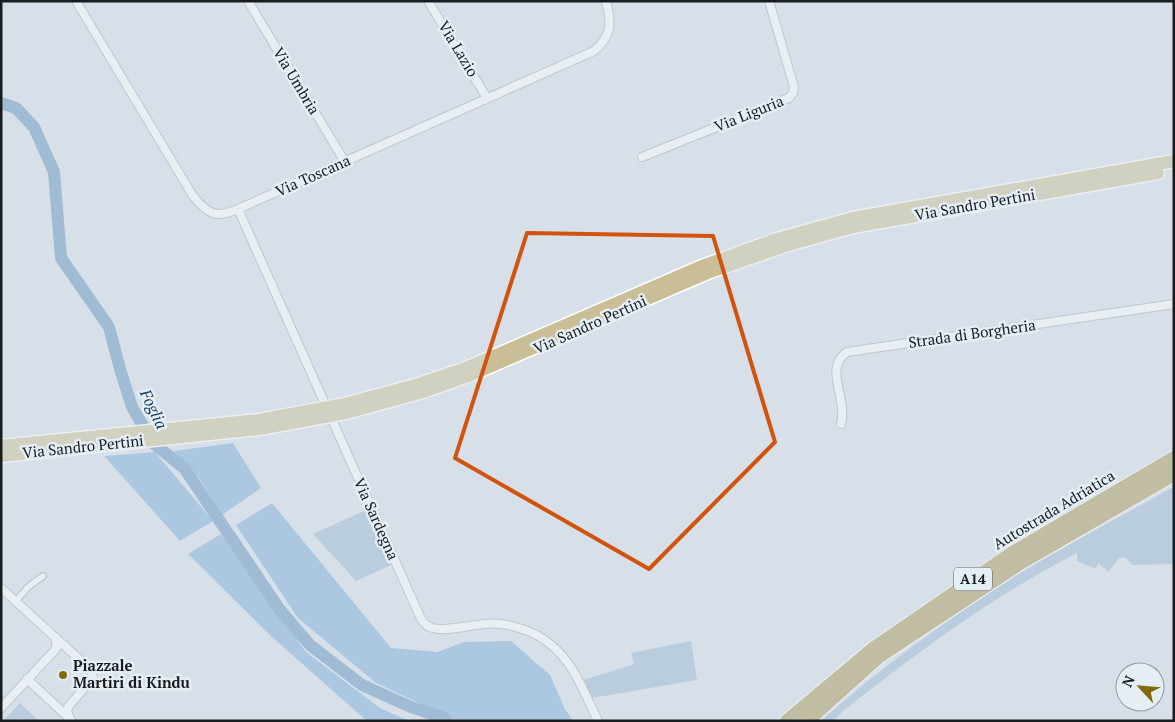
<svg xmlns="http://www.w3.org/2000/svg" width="1175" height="722" font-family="'PT Serif',serif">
  <rect width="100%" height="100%" fill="#d7e0e8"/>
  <path fill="#96b7d4" d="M 1174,487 L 1174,564 L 1132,565 C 1121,549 1116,562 1109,572 L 1098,563 L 1096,568 L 1094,568 L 1077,561 L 1077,553 C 990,598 919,651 842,712 L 834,721 L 821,721 C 880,668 945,621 1012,578 C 1064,546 1120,517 1174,487 Z
    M 366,510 L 391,565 L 356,581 L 313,534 Z
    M 691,641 L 697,680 L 592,698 L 584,680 L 634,664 L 631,653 Z
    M 20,703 L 39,721 L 3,721 Z"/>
  <path fill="#78abd8" d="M 233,443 L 261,488 L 222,515 L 201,481 L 174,451 Z
    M 155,452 L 213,521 L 180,541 L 104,456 Z
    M 272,503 L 391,648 L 437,652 L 464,642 L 511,641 L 550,675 L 565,709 L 573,721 L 457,721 L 376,683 L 298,618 L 236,525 Z
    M 221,534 L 306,652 L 380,708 L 409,721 L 367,721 L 273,638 L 188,554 Z"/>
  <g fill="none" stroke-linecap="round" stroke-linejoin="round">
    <path stroke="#5e90bc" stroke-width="12" d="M 1,103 L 16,108 L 34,127 L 54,172 L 61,258 L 109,327 L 120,369 L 132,407 L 153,443 L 184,468 L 280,610 L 310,645 L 362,685 L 411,707 L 444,718 L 447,721"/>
    <defs>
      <path id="pedestrian" d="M 16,601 L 28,587 L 43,576"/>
      <path id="minor" d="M 76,1 L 193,196 C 208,214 215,219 238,209 L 594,51 C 612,35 612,24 606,1
        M 248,1 L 345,162
        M 428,1 L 487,98
        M 642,157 L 789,98 L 793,93 L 794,87 L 769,1
        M 238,209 L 421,619 C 424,623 427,627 433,628 C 447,633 481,621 501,624 C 518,626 537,633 550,644 C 575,664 584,693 598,721
        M 841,424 C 848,398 823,368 847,352 L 1174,304
        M 1,588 L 91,670 L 93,678 L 68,707 L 67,712 L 71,720
        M 27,679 L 68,717
        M 1,708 L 54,651 L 57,647 L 55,637"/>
      <path id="primary" d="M 345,404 L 419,384 L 466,368 L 702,266 L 777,239 L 853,218 L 1174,161
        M 346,413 L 423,392 L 471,375 L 710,272 L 788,245 L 853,227 L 1158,173"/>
      <path id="motorway" d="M 787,721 L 873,649 L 1011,554 L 1174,458
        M 807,721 L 878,657 L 1020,563 L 1174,474"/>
    </defs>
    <use href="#pedestrian" stroke="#a0a8b0" stroke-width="8"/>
    <use href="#minor" stroke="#a0a8b0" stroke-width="10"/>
    <use href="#primary" stroke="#fff" stroke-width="15"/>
    <use href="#motorway" stroke="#fff" stroke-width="16"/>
    <use href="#pedestrian" stroke="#fff" stroke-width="5.5"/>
    <use href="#minor" stroke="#fff" stroke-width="8"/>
    <use href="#primary" stroke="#c9be95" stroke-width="12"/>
    <use href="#motorway" stroke="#a5924e" stroke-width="14"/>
    <defs>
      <path id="primary-bridge" d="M 1,446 L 259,420 L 345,404
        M 1,456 L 259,429 L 346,413"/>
    </defs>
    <use href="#primary-bridge" stroke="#fff" stroke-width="15" stroke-linecap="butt"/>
    <use href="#primary-bridge" stroke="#c9be95" stroke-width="12"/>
  </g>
  <path d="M0 0H1175V722H0ZM 527,233 L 713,236 L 775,442 L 649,569 L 455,458 Z" fill="#d7e0e8" fill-opacity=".55" fill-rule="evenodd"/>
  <path fill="none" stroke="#d3530e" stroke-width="4" stroke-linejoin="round" d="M 527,233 L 713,236 L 775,442 L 649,569 L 455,458 Z"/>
  <circle fill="#826b06" stroke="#e5edf5" stroke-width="2" cx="63" cy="675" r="5"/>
  <g text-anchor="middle" stroke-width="5" stroke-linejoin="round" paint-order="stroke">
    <rect fill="#e5edf5" stroke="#565b5f" stroke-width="1" x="954" y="567.5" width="38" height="23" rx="4"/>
    <g font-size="14" font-weight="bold" fill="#191c1f">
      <text x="973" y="584">A14</text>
    </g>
    <g font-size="15" fill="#191c1f" stroke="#e5edf5">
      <text transform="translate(458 49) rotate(59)" y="5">Via Lazio</text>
      <text transform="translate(296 81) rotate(59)" y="5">Via Umbria</text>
      <text transform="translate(749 114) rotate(-22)" y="5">Via Liguria</text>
      <text transform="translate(313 176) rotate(-24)" y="5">Via Toscana</text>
      <text transform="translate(975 205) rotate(-10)" y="5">Via Sandro Pertini</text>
      <text transform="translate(590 325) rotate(-24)" y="5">Via Sandro Pertini</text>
      <text transform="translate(972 334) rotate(-8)" y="5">Strada di Borgheria</text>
      <text transform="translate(83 447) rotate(-6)" y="5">Via Sandro Pertini</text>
      <text transform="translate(1054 510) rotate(-31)" y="5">Autostrada Adriatica</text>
      <text transform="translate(376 519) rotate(66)" y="5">Via Sardegna</text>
    </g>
    <g font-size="15" font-weight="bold" fill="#191c1f" stroke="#e5edf5" text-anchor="start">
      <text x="73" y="671">Piazzale<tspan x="73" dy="17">Martiri di Kindu</tspan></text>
    </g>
    <g font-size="16" font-style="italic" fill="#163d5b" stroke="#e5edf5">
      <text transform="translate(154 409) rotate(64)" y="6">Foglia</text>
    </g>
  </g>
  <rect width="1175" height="722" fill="none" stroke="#191c1f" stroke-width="5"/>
  <g transform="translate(1140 687) rotate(296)"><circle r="24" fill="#e5edf5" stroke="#93999f"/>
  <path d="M0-4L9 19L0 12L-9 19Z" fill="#826b06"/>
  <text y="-8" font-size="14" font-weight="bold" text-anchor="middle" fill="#191c1f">N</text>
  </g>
</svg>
